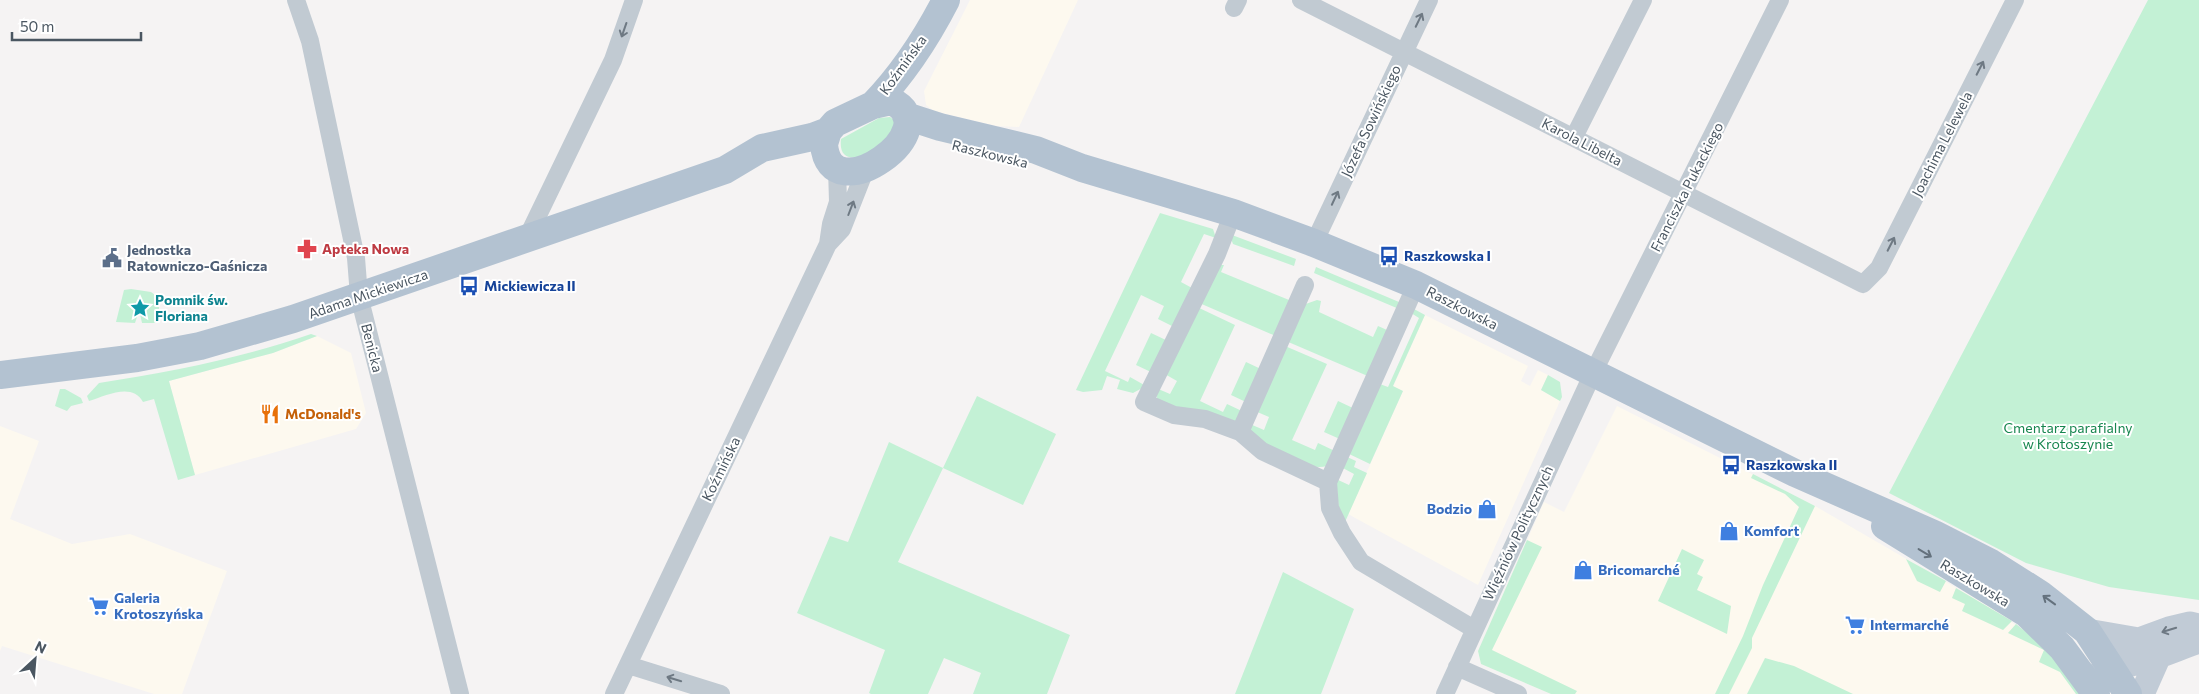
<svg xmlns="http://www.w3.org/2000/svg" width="2199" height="694" font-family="Commissioner,sans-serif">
  <rect width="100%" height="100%" fill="#f5f3f3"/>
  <path fill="#fdf9ef" d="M 970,0 L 1078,0 L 1019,127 L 997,126 L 934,111 L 926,105 L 924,91 Z
    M 1425,315 L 1528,366 L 1521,381 L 1530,386 L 1538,370 L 1548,375 L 1541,390 L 1560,401 L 1478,585 L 1348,514 L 1403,391 L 1393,387 Z
    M 317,336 L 351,353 L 366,413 L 356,429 L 195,475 L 169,381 L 273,353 Z
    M 1617,406 L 1815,506 L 1998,612 L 2042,645 L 2082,694 L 1551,694 L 1481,664 L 1478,651 L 1544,502 L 1564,512 Z
    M 0,426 L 39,441 L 10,519 L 72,544 L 130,534 L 227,571 L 182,694 L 154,694 L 2,646 L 0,651 Z"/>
  <path fill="#c3f1d5" d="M 2148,0 L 2199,0 L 2199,600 L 2109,587 L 2026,563 L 1889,493 Z
    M 890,117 L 897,122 C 894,128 891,135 887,140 C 876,153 837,172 841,139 L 879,118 Z
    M 1160,213 L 1213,229 L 1216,238 L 1204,234 L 1181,282 L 1192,288 L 1174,327 L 1158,319 L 1164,306 L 1141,295 L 1105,371 L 1128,382 L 1130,377 L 1146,386 L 1133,393 L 1117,389 L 1120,380 L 1107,376 L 1102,390 L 1083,392 L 1076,390 Z
    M 1232,235 L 1296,259 L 1294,266 L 1233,244 L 1230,236 Z
    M 1221,265 L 1224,265 L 1221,272 L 1294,302 L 1278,337 L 1197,302 Z
    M 1316,267 L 1399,302 L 1399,309 L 1314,273 Z
    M 131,289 L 151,292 L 159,298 L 159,323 L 142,323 L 140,314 L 144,308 L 140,304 L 136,307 L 138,314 L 135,323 L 116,322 L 124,290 Z
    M 1317,300 L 1321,301 L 1319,312 L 1373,337 L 1378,326 L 1387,330 L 1370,377 L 1286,341 L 1303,305 Z
    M 1195,306 L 1235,325 L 1200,401 L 1223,412 L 1227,404 L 1244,412 L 1237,422 L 1159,403 L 1156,395 L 1156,388 L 1170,394 L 1177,381 L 1163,373 Z
    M 1414,309 L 1425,315 L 1393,386 L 1403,391 L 1370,464 L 1347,453 L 1377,383 L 1388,387 L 1419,318 L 1411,313 Z
    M 1151,333 L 1168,341 L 1153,373 L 1136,365 Z
    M 311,334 L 317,336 L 273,353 L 169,381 L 195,475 L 178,480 L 154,399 L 143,402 C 132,382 106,396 89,401 L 87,396 L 99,383 C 171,372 242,358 311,334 Z
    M 1285,346 L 1327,364 L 1292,440 L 1315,450 L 1318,443 L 1337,452 L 1327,466 C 1305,473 1268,445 1251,433 L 1250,424 L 1264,430 L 1269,417 L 1255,411 Z
    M 1246,362 L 1263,370 L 1248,403 L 1231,395 Z
    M 1548,375 L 1560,382 L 1562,397 L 1560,401 L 1541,390 Z
    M 60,389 L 65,389 L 81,398 L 83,403 L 71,406 L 67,411 L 55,406 Z
    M 977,396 L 1056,434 L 1023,505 L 943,468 L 898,562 L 1070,635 L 1047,694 L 973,694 L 981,673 L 944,658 L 928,694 L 871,694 L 869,693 L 885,650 L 797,613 L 830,536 L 848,542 L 889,442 L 943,468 Z
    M 1338,401 L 1355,409 L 1342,440 L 1324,432 Z
    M 1345,456 L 1356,461 L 1354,467 L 1367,473 L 1345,522 L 1339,511 L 1336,479 L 1349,485 L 1354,474 L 1341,467 Z
    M 1753,474 L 1815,506 L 1752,638 L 1752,648 L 1729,694 L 1715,694 L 1743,636 L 1763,585 L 1799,507 L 1785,494 L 1751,478 Z
    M 1527,540 L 1542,547 L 1492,650 L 1577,691 L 1575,694 L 1551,694 L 1481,664 L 1478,651 Z
    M 1682,549 L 1704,560 L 1697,574 L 1703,577 L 1697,590 L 1731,606 L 1727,634 L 1658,601 Z
    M 1906,559 L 1946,581 L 1940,592 L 1917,581 Z
    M 1283,572 L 1354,609 L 1321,694 L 1235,694 Z
    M 1956,588 L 2012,621 L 2003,630 L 1962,611 L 1965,604 L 1952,598 Z
    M 2016,624 L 2042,645 L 2082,694 L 2076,694 L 2060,672 L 2039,662 L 2044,650 L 2008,633 Z
    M 1765,658 L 1794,666 L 1853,694 L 1747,694 Z"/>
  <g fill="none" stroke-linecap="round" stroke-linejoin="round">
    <path stroke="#c1cad2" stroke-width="18" d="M 296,0 L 310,41 L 356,258 L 359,296 L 460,694
      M 1301,0 L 1863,284 L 1879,268 L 2015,0
      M 1234,8 L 1238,0
      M 1574,137 L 1643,0
      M 1233,213 L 1217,254 L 1144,402 L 1174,415 L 1205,419 L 1240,432 L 1262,451 L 1328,482 L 1330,508 L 1342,533 L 1361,562 L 1474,629
      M 526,240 L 613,60 L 634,0
      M 1314,243 L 1429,0
      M 828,244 L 842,229 L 866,168
      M 1240,432 L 1305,285
      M 1328,482 L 1416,285
      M 628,665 L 721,694
      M 1457,667 L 1518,694
      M 614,694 L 828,244 L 831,224 L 838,202 L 837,168
      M 1445,694 L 1593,373 L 1780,0"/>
    <path stroke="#c1cbd6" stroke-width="25" d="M 2087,631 L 2139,640
      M 2111,667 C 2142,665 2170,651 2199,641
      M 2093,678 L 2111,667 L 2139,640 L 2169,629 L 2190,624 L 2199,626
      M 2142,694 L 2158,658"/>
    <path stroke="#b3c2d1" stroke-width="28" d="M 891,101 C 951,127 829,216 824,144 L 828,131 L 835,123 L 873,105 Z
      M 873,105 C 902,75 927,37 946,0
      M 906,116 L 940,127 L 1036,150 L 1082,168 L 1233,213 L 1314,243 L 1416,285 L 1795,473 L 1934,534 L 1991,563 L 2040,594 L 2087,631 L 2128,694
      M 0,375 L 137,358 L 200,346 L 293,319 L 725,170 L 762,148 L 812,137 L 828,131
      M 1885,526 L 2026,613 L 2062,648 L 2096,694"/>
  </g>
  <defs><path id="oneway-shaft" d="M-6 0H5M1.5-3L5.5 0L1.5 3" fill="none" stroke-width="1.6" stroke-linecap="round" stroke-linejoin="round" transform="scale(1.25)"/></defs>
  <g stroke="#6e7983">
    <use href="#oneway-shaft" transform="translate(1419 20) rotate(-64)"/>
    <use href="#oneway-shaft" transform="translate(624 30) rotate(109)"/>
    <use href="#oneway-shaft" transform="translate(1980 68) rotate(-63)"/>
    <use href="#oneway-shaft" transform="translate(1335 198) rotate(-65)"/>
    <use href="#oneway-shaft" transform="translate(851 208) rotate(-69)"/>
    <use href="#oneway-shaft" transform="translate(1891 244) rotate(-63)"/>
    <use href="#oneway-shaft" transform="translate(674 679) rotate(-163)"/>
  </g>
  <g stroke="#64717d">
    <use href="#oneway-shaft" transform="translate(1925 553) rotate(31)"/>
    <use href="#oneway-shaft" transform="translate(2049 600) rotate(-144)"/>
  </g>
  <use stroke="#6e7984" href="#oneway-shaft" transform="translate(2169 630) rotate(163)"/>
  <defs>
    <symbol id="pharmacy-bare" viewBox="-9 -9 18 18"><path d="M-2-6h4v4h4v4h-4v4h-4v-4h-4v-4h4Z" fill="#e0444e" stroke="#fff" stroke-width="2.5" paint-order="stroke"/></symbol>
    <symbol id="bus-bare" viewBox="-9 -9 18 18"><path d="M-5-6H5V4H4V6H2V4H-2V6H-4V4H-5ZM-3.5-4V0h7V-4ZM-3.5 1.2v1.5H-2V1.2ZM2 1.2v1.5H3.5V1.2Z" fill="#1a4fb4" stroke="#fff" stroke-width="2.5" paint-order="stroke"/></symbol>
    <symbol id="civic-bare" viewBox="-9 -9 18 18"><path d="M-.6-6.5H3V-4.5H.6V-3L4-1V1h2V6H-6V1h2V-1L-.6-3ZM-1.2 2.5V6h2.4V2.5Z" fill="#5c6f8a" stroke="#fff" stroke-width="2.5" paint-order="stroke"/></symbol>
    <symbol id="sight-bare" viewBox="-9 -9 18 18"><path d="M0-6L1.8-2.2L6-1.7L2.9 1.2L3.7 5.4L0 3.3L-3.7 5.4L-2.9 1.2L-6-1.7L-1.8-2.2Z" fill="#0f9aa8" stroke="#fff" stroke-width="2.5" paint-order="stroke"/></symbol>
    <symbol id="restaurant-bare" viewBox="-9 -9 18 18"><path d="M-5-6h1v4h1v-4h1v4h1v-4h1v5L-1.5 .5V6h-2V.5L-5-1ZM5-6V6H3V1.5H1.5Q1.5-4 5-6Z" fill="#e8710a" stroke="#fff" stroke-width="2.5" paint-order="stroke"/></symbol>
    <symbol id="shop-bare" viewBox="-9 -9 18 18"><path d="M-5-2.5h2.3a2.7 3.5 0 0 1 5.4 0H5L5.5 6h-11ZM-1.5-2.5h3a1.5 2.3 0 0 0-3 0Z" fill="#3f7fe0" stroke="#fff" stroke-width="2.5" paint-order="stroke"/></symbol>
    <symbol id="supermarket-bare" viewBox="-9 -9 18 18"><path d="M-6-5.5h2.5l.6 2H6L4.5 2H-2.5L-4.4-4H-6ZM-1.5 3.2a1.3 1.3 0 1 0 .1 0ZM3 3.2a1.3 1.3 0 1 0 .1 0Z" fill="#3f7fe0" stroke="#fff" stroke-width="2.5" paint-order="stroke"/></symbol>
  </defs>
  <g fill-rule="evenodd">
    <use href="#pharmacy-bare" x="293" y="235" width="28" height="28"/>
    <use href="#bus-bare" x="1375" y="242" width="28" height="28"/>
    <use href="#civic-bare" x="98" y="244" width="28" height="28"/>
    <use href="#bus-bare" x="455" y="272" width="28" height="28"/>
    <use href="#sight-bare" x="126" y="294" width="28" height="28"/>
    <use href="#restaurant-bare" x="256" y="400" width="28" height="28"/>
    <use href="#bus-bare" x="1717" y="451" width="28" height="28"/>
    <use href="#shop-bare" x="1473" y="495" width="28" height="28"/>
    <use href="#shop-bare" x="1715" y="517" width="28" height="28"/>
    <use href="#shop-bare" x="1569" y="556" width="28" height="28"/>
    <use href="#supermarket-bare" x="85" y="592" width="28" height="28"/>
    <use href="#supermarket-bare" x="1841" y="611" width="28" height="28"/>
  </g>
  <g text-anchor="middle" stroke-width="4" stroke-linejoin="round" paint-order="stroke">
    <g font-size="14" fill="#4a5661" stroke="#fff">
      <text transform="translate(903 65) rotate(-54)" y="5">Koźmińska</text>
      <text transform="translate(1371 121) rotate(-65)" y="5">Józefa Sowińskiego</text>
      <text transform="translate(1582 142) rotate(27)" y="5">Karola Libelta</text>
      <text transform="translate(1942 144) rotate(-63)" y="5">Joachima Lelewela</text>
      <text transform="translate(990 154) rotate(14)" y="5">Raszkowska</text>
      <text transform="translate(1687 187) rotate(-63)" y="5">Franciszka Pukackiego</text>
      <text transform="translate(368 294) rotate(-19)" y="5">Adama Mickiewicza</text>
      <text transform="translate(1462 308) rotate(27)" y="5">Raszkowska</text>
      <text transform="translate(372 348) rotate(76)" y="5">Benicka</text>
      <text transform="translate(721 469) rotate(-64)" y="5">Koźmińska</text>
      <text transform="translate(1518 533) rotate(-65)" y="5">Więźniów Politycznych</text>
      <text transform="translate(1975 583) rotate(31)" y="5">Raszkowska</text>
    </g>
    <g font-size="14" font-weight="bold" fill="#be3a42" stroke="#fff" text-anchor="start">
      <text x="322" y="254">Apteka Nowa</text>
    </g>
    <g font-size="14" font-weight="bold" fill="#4e5e75" stroke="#fff" text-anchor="start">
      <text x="127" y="255">Jednostka<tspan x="127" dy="16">Ratowniczo-Gaśnicza</tspan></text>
    </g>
    <g font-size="14" font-weight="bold" fill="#164399" stroke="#fff" text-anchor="start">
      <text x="1404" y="261">Raszkowska I</text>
      <text x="484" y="291">Mickiewicza II</text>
      <text x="1746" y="470">Raszkowska II</text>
    </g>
    <g font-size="14" font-weight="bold" fill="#0d838f" stroke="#fff" text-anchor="start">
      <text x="155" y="305">Pomnik św.<tspan x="155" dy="16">Floriana</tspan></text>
    </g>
    <g font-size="14" font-weight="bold" fill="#c56008" stroke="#fff" text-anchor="start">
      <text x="285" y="419">McDonald's</text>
    </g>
    <g font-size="14" fill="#17864f" stroke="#fff">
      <text x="2068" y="433">Cmentarz parafialny<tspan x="2068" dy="16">w Krotoszynie</tspan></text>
    </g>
    <g font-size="14" font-weight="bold" fill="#366cbe" stroke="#fff" text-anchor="start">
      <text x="1472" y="514" text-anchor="end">Bodzio</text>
      <text x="1744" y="536">Komfort</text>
      <text x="1598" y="575">Bricomarché</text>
      <text x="114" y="603">Galeria<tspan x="114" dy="16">Krotoszyńska</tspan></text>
      <text x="1870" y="630">Intermarché</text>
    </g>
  </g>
  <g transform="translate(35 659) rotate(26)" stroke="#ffffff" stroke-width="4" paint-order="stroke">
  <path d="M0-4L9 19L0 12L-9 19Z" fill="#4a5661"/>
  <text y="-8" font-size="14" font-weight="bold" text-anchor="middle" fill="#4a5661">N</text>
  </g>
  <path d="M12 32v8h129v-8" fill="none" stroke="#4a5661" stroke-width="2.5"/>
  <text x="20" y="32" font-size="15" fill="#4a5661" stroke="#ffffff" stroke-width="4" paint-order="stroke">50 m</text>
</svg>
